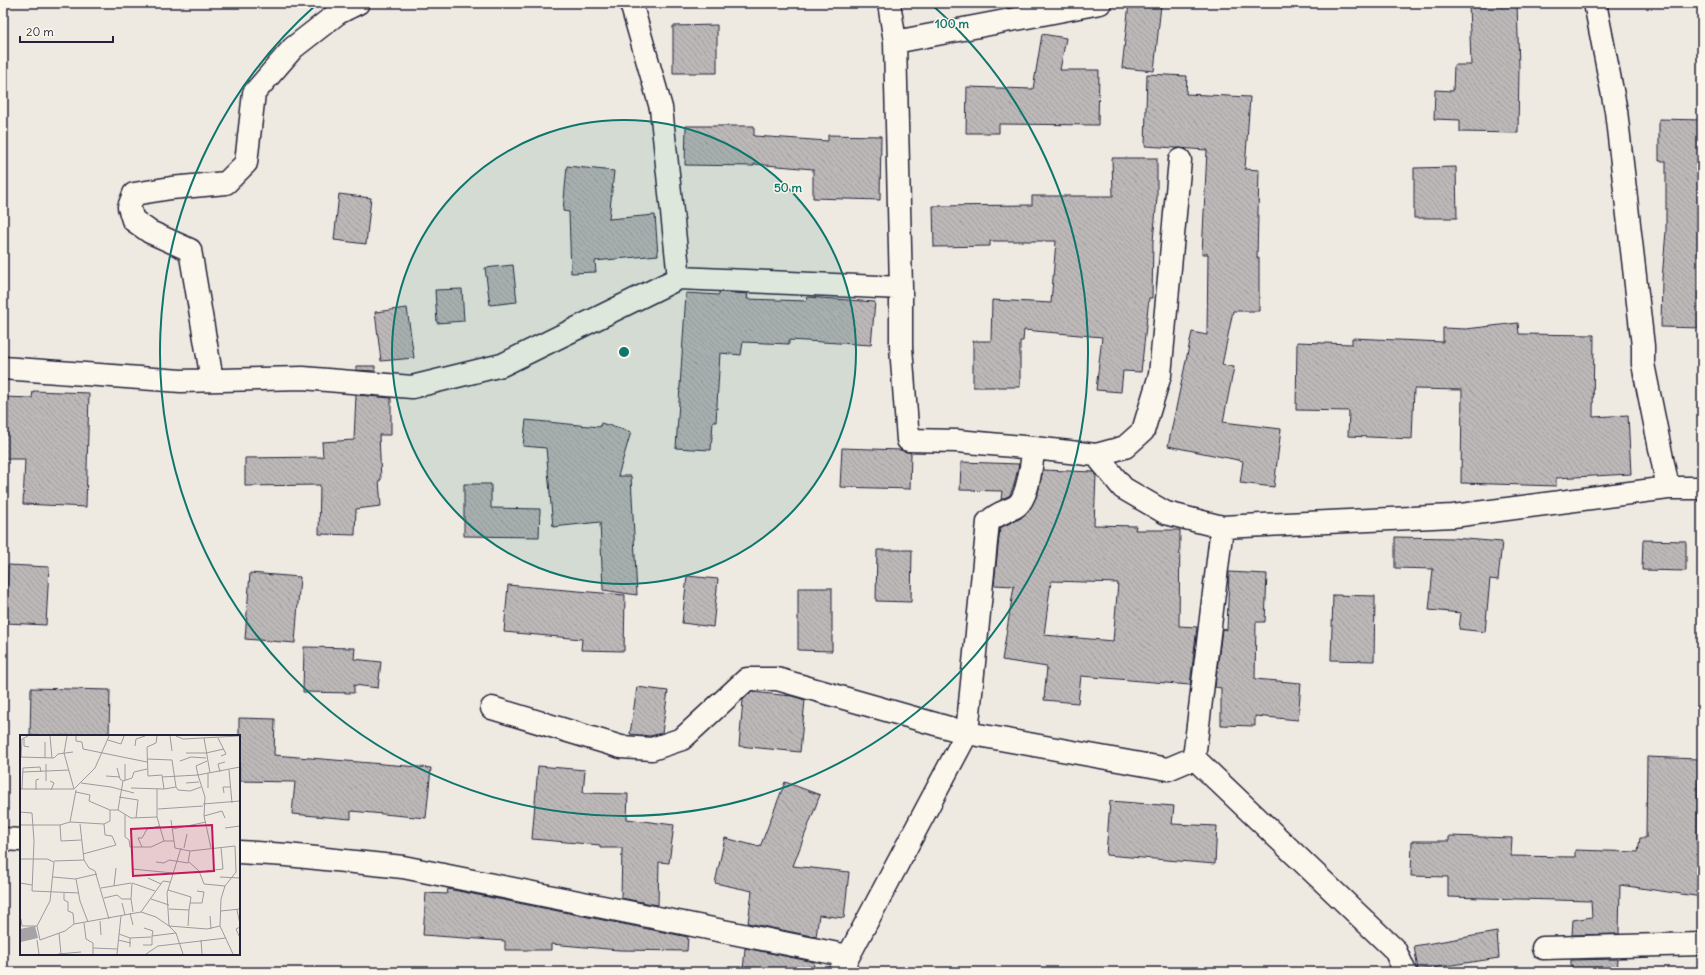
<svg xmlns="http://www.w3.org/2000/svg" width="1705" height="975" font-family="Delius,sans-serif">
  <defs>
    <pattern id="building-back-hatch" width="6" height="6" patternUnits="userSpaceOnUse"><rect width="6" height="6" fill="#bcb8b8"/><path d="M-1 5l2 2M0 0l6 6M5-1l2 2" fill="none" stroke="#a19e9f"/></pattern>
  </defs>
  <rect width="100%" height="100%" fill="#eeeae2"/>
  <filter id="ink" filterUnits="userSpaceOnUse"><feTurbulence type="fractalNoise" baseFrequency=".025" numOctaves="2"/><feDisplacementMap in="SourceGraphic" scale="8" xChannelSelector="R" yChannelSelector="G"/><feConvolveMatrix kernelMatrix="1 2 1 2 8 2 1 2 1" color-interpolation-filters="sRGB"/></filter>
  <g filter="url(#ink)">
    <path fill="url(#building-back-hatch)" stroke="#22223b" fill-rule="evenodd" d="M 1129,3 L 1161,5 L 1154,71 L 1122,68 Z
      M 1469,3 L 1517,3 L 1519,68 L 1518,133 L 1460,132 L 1460,120 L 1434,119 L 1435,90 L 1453,91 L 1454,65 L 1471,65 Z
      M 717,25 L 717,73 L 673,73 L 673,26 Z
      M 1042,34 L 1066,38 L 1060,70 L 1099,70 L 1098,125 L 999,124 L 999,133 L 966,133 L 967,87 L 1033,89 Z
      M 1147,74 L 1187,76 L 1186,94 L 1250,97 L 1245,169 L 1259,170 L 1257,258 L 1259,258 L 1259,311 L 1233,311 L 1222,365 L 1234,367 L 1223,422 L 1281,429 L 1274,487 L 1240,483 L 1243,461 L 1168,446 L 1192,332 L 1207,335 L 1208,254 L 1202,254 L 1207,150 L 1145,146 Z
      M 1659,119 L 1702,120 L 1702,328 L 1661,327 L 1662,279 L 1666,231 L 1666,161 L 1659,161 Z
      M 686,126 L 754,126 L 754,136 L 828,141 L 828,135 L 881,136 L 880,200 L 813,198 L 813,169 L 754,164 L 754,166 L 685,165 Z
      M 1112,158 L 1157,158 L 1157,198 L 1153,241 L 1152,298 L 1149,298 L 1141,372 L 1123,371 L 1121,392 L 1096,390 L 1102,337 L 1024,330 L 1023,341 L 1020,341 L 1020,387 L 973,387 L 973,341 L 991,341 L 992,300 L 1051,303 L 1056,241 L 990,241 L 990,246 L 934,247 L 933,206 L 1032,205 L 1032,196 L 1113,196 Z
      M 567,166 L 614,171 L 609,219 L 655,215 L 658,255 L 595,261 L 596,272 L 571,273 L 569,212 L 563,211 Z
      M 1456,167 L 1457,218 L 1414,218 L 1414,168 Z
      M 339,194 L 371,198 L 366,244 L 334,240 Z
      M 513,265 L 517,302 L 490,305 L 485,268 Z
      M 462,289 L 464,321 L 437,323 L 435,290 Z
      M 719,292 L 748,294 L 747,299 L 806,301 L 807,297 L 875,302 L 871,345 L 789,340 L 789,344 L 743,342 L 741,355 L 720,353 L 716,422 L 713,422 L 711,450 L 676,448 L 686,293 L 719,295 Z
      M 407,308 L 414,358 L 381,361 L 375,312 Z
      M 1518,323 L 1519,334 L 1594,335 L 1593,417 L 1628,415 L 1631,474 L 1556,478 L 1556,486 L 1461,483 L 1462,390 L 1414,389 L 1412,439 L 1348,436 L 1349,411 L 1296,410 L 1297,342 L 1352,344 L 1352,338 L 1443,342 L 1443,328 L 1466,329 Z
      M 356,366 L 375,366 L 375,371 L 356,370 Z
      M 33,391 L 89,393 L 86,507 L 23,504 L 25,459 L 3,459 L 3,397 L 32,398 Z
      M 356,395 L 391,398 L 391,435 L 379,435 L 381,480 L 379,480 L 381,506 L 356,509 L 355,535 L 319,534 L 320,485 L 245,486 L 245,458 L 323,457 L 322,442 L 354,440 Z
      M 526,420 L 600,427 L 601,423 L 631,432 L 618,476 L 631,476 L 637,595 L 603,590 L 600,522 L 553,527 L 546,448 L 523,446 Z
      M 842,448 L 901,450 L 911,453 L 910,489 L 840,487 Z
      M 961,462 L 1019,464 L 1014,485 L 1010,495 L 1001,500 L 1002,491 L 960,490 Z
      M 1043,470 L 1094,472 L 1096,475 L 1094,525 L 1136,526 L 1135,530 L 1180,530 L 1179,626 L 1197,627 L 1190,685 L 1081,676 L 1078,703 L 1044,700 L 1047,667 L 1002,660 L 1014,586 L 994,585 L 1000,528 L 1021,518 L 1030,509 L 1038,493 ZM 1051,581 L 1118,583 L 1113,641 L 1044,635 Z
      M 464,484 L 491,484 L 491,508 L 540,509 L 539,537 L 464,536 Z
      M 1395,537 L 1454,538 L 1502,542 L 1498,580 L 1490,579 L 1485,632 L 1459,629 L 1461,613 L 1429,610 L 1433,569 L 1395,568 Z
      M 1643,540 L 1686,541 L 1686,571 L 1642,570 Z
      M 877,550 L 912,550 L 911,602 L 876,601 Z
      M 8,565 L 49,567 L 46,625 L 6,623 Z
      M 1229,572 L 1267,574 L 1265,622 L 1256,622 L 1255,679 L 1301,683 L 1298,720 L 1255,716 L 1255,726 L 1221,725 L 1221,688 L 1215,687 L 1222,629 L 1227,630 Z
      M 250,573 L 300,577 L 295,643 L 245,639 Z
      M 687,576 L 718,579 L 713,627 L 682,623 Z
      M 508,585 L 625,595 L 624,651 L 581,650 L 582,639 L 504,632 Z
      M 798,588 L 832,588 L 832,651 L 798,650 Z
      M 1333,595 L 1375,596 L 1374,661 L 1331,660 Z
      M 304,647 L 355,648 L 354,659 L 381,662 L 378,688 L 354,685 L 354,693 L 303,692 Z
      M 637,687 L 668,691 L 662,733 L 650,736 L 630,734 Z
      M 31,688 L 110,690 L 109,736 L 30,736 Z
      M 751,692 L 792,696 L 805,700 L 800,752 L 739,746 L 743,700 Z
      M 239,718 L 275,719 L 274,755 L 431,768 L 426,818 L 351,811 L 351,819 L 292,814 L 295,782 L 239,781 Z
      M 1647,757 L 1698,759 L 1697,845 L 1702,846 L 1702,897 L 1620,885 L 1619,934 L 1572,935 L 1573,920 L 1592,917 L 1591,901 L 1448,897 L 1448,877 L 1411,876 L 1412,841 L 1449,841 L 1449,836 L 1512,838 L 1511,856 L 1575,857 L 1575,850 L 1638,852 L 1640,838 L 1646,838 Z
      M 538,766 L 585,770 L 583,793 L 628,794 L 627,819 L 674,825 L 669,863 L 659,862 L 658,905 L 621,898 L 622,848 L 600,848 L 600,845 L 532,839 Z
      M 785,782 L 820,795 L 793,866 L 849,872 L 844,918 L 819,915 L 816,937 L 748,923 L 752,891 L 715,883 L 725,838 L 760,847 Z
      M 1110,801 L 1174,806 L 1172,824 L 1217,826 L 1215,864 L 1106,855 Z
      M 448,889 L 688,937 L 687,951 L 619,950 L 551,944 L 551,950 L 505,950 L 505,941 L 423,935 L 426,893 L 447,894 Z
      M 1497,932 L 1499,958 L 1418,970 L 1414,946 Z
      M 745,948 L 814,962 L 813,972 L 743,972 Z
      M 1618,959 L 1617,972 L 1571,972 L 1571,960 Z"/>
    <g fill="none" stroke-linecap="round" stroke-linejoin="round">
      <defs>
        <path id="minor" d="M 631,3 L 661,108 L 679,278 L 901,288 L 901,347 L 908,440 L 957,441 L 1034,448 L 1096,455 L 1123,488 L 1166,513 L 1222,527
          M 889,3 L 895,42 L 901,288
          M 1595,3 L 1616,111 L 1643,346 L 1643,364 L 1668,488
          M 895,42 L 1100,3
          M 3,368 L 181,381 L 303,378 L 412,387 L 502,365 L 679,278
          M 212,380 L 190,250 L 150,232 L 133,220 L 129,207 L 134,194 L 171,188 L 226,183 L 246,163 L 254,93 L 293,48 L 338,13 L 358,3
          M 1096,455 L 1125,447 L 1143,431 L 1160,375 L 1180,160
          M 492,708 L 621,747 L 652,749 L 682,739 L 747,679 L 777,679 L 967,733 L 1168,769 L 1194,758 L 1222,527 L 1453,516 L 1668,488 L 1702,488
          M 1194,758 L 1395,950 L 1405,972
          M 3,839 L 21,840
          M 239,852 L 287,855 L 403,867 L 848,956
          M 1543,948 L 1702,944
          M 840,972 L 967,733 L 988,522 C 999,512 1003,513 1015,507 C 1029,499 1031,463 1034,448"/>
      </defs>
      <use href="#minor" stroke="#22223b" stroke-width="25"/>
      <use href="#minor" stroke="#fbf7ec" stroke-width="22"/>
    </g>
  </g>
  <circle cx="624" cy="352" r="232" fill="#0f766e" fill-opacity=".12"/>
  <g fill="none" stroke="#0f766e" stroke-width="2">
    <circle cx="624" cy="352" r="232"/>
    <path d="M931 4A464 464 0 1 1 317 4"/>
  </g>
  <g transform="translate(20 735)">
    <rect width="220" height="220" fill="#eeeae2"/>
    <path d="M 15,191 L 18,203 L 1,207 L 0,194 Z" fill="#a6a3a7"/>
    <path fill="none" stroke="#9c9a9f" stroke-width="1" d="M 30,1 L 32,23M 56,1 L 56,6 L 62,7 L 63,14 L 127,27M 137,1 L 136,8 L 127,12 L 128,41 L 142,40 L 144,54 L 156,52 L 158,55 L 170,56 L 181,52M 150,1 L 152,16M 156,1 L 163,4 L 219,1M 184,3 L 190,38M 198,3 L 206,19 L 201,21M 4,4 L 4,11 L 9,12M 88,5 L 101,9 L 104,1M 25,7 L 25,23M 115,11 L 116,4 L 125,1M 166,18 L 186,18 L 204,14M 0,22 L 34,23 L 38,19 L 53,17M 1,22 L 2,4 L 8,1M 127,24 L 152,25 L 156,52M 160,26 L 171,22 L 186,23M 26,29 L 26,46M 97,33 L 100,44 L 103,46M 209,35 L 212,68M 3,37 L 49,35M 200,37 L 198,29 L 205,27M 188,38 L 188,53M 86,41 L 100,42M 142,42 L 178,40 L 176,31 L 187,26M 105,45 L 105,29M 30,46 L 34,48 L 31,55M 61,48 L 91,52 L 114,58M 166,48 L 179,47M 111,53 L 144,54M 0,54 L 54,54 L 44,18 L 47,1M 2,54 L 3,33 L 20,32 L 21,37M 54,54 L 75,33 L 89,1M 16,55 L 16,45 L 19,44M 56,57 L 70,60 L 69,66 L 90,75M 204,58 L 203,52 L 210,52M 99,62 L 118,65 L 116,83M 183,69 L 220,66M 138,74 L 183,71M 98,75 L 111,83 L 137,82 L 144,106 L 154,106 L 155,113 L 170,116M 0,77 L 12,78 L 14,106 L 12,156 L 59,158M 105,79 L 105,102 L 109,105 L 110,112 L 131,112 L 144,106M 184,81 L 202,76 L 205,83M 137,82 L 137,54M 151,85 L 154,106M 50,87 L 56,55M 60,89 L 64,125M 84,89 L 90,86 L 90,75 L 98,75 L 103,46 L 112,43 L 114,37 L 127,34M 0,90 L 40,90 L 50,87 L 84,89 L 85,100 L 92,101 L 96,110 L 63,119M 40,90 L 41,106 L 61,105M 205,93 L 220,91M 153,94 L 186,87M 122,112 L 118,103 L 122,103 L 127,94 L 140,91M 164,113 L 167,99M 191,113 L 184,81 L 185,62 L 178,40 L 220,32M 0,124 L 27,124 L 34,127 L 30,166 L 17,191 L 20,205 L 45,196 L 54,189 L 121,177 L 136,182 L 149,191 L 156,198 L 163,219M 34,126 L 64,125 L 69,133 L 75,136 L 89,184M 136,127 L 144,128 L 149,125 L 168,128 L 170,116 L 215,111 L 216,137 L 205,151 L 201,164 L 200,191 L 187,194 L 149,191M 169,127 L 179,136 L 184,149 L 205,151M 112,134 L 153,138M 186,136 L 203,134 L 201,113M 33,142 L 55,144 L 77,139M 200,142 L 220,143M 128,143 L 141,149M 56,144 L 60,166 L 68,187M 0,148 L 12,150M 94,151 L 96,133M 81,153 L 111,148M 148,155 L 171,162 L 169,175M 44,158 L 44,165 L 48,167 L 48,176 L 53,178 L 54,189M 84,163 L 97,160 L 102,164 L 111,164 L 112,148 L 135,156M 111,164 L 113,177M 131,164 L 149,170M 102,168 L 105,180M 170,168 L 182,168 L 184,157 L 177,156M 149,174 L 169,175 L 168,191M 217,175 L 220,189M 201,176 L 220,174M 121,177 L 143,146 L 150,147M 110,178 L 113,190M 190,181 L 191,194M 1,184 L 2,191 L 17,191M 80,186 L 81,200M 64,188 L 66,204 L 73,208 L 73,219M 149,191 L 147,158 L 161,113M 200,191 L 213,219M 124,193 L 133,196 L 132,201M 39,198 L 41,219M 99,199 L 110,203 L 110,212M 110,203 L 131,202M 220,203 L 216,194 L 220,192M 17,205 L 19,219M 98,205 L 111,208M 181,205 L 182,219M 123,210 L 132,210 L 132,201 L 156,198M 73,213 L 97,214M 38,219 L 61,217M 97,219 L 101,181M 126,219 L 138,211 L 206,203"/>
    <path fill="#c2185b" fill-opacity="0.15" stroke="#c2185b" stroke-width="2" d="M 192,90 L 194,136 L 113,141 L 111,94 Z"/>
    <rect width="220" height="220" fill="none" stroke="#22223b" stroke-width="2"/>
  </g>
  <circle cx="624" cy="352" r="6" fill="#0f766e" stroke="#fbf7ec" stroke-width="2"/>
  <g font-size="12" text-anchor="middle" font-weight="bold" fill="#0f766e" stroke="#fbf7ec" stroke-width="3" stroke-linejoin="round" paint-order="stroke">
    <text x="952" y="28">100 m</text>
    <text x="788" y="192">50 m</text>
  </g>
  <rect width="1705" height="975" fill="none" stroke="#fbf7ec" stroke-width="16"/>
  <rect x="8" y="8" width="1689" height="959" fill="none" stroke="#22223b" stroke-width="1.5" filter="url(#ink)"/>
  <path d="M20 36v6h93v-6" fill="none" stroke="#22223b" stroke-width="2"/>
  <text x="26" y="36" font-size="12" fill="#22223b" stroke="#fbf7ec" stroke-width="3" paint-order="stroke">20 m</text>
</svg>
